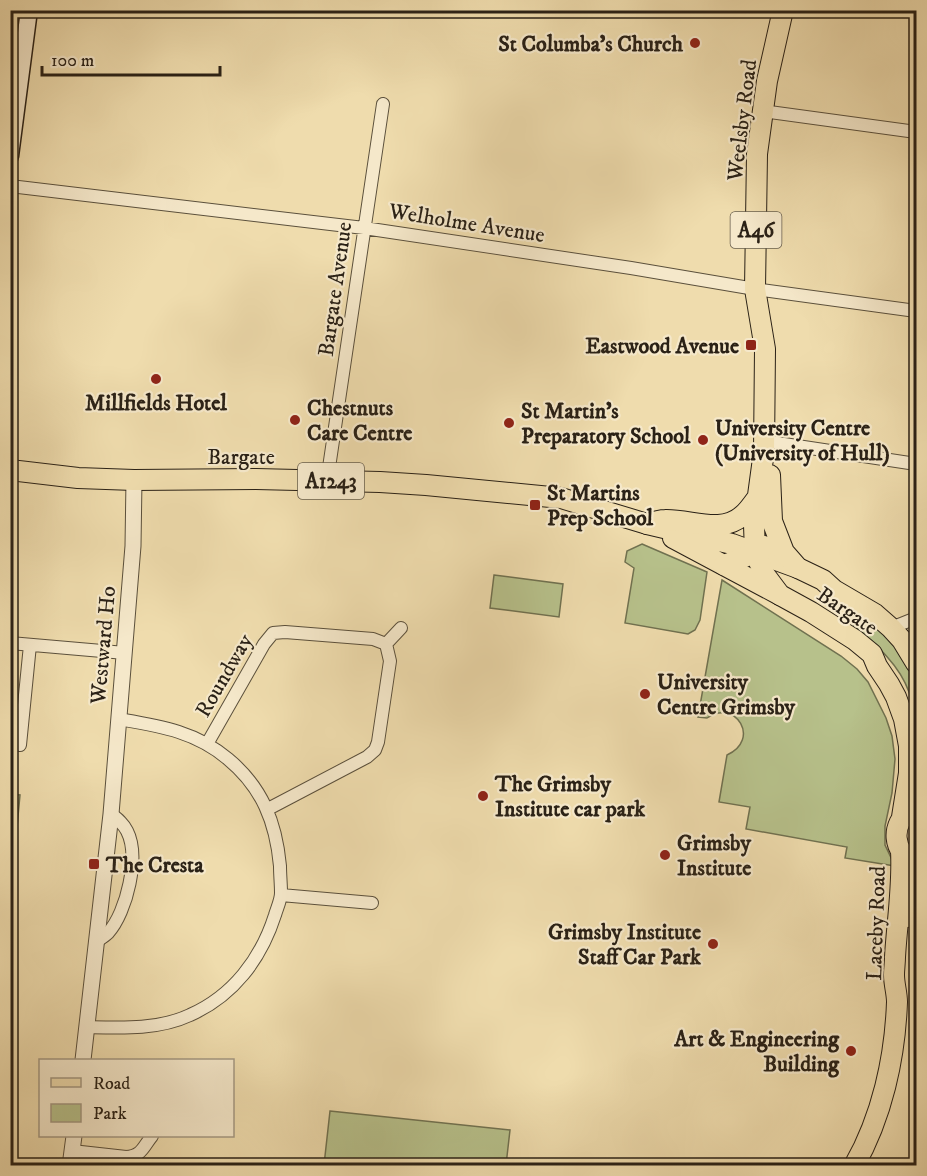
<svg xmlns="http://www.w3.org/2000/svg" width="927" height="1176" font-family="'IM FELL DW Pica',serif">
  <rect width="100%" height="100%" fill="#efdcad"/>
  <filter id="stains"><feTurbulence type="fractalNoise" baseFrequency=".00333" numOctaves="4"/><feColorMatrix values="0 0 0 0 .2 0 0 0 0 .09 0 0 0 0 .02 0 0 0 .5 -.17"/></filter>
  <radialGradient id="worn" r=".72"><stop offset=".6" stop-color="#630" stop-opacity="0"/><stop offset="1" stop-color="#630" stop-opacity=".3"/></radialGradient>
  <path fill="#b7c18b" stroke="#707150" stroke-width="1.5" d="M 642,544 L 707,572 L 700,620 L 695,630 L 688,634 L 625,623 L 634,568 L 625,562 L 627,551 Z
    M 494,575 L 563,584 L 559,617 L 490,608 Z
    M 722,580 L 841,656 L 857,669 L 868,682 L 886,718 L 892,736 L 895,759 L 892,793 L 885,826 L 885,845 L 895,866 L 845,858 L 847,847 L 746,829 L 750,807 L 719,802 L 727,755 C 761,740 736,698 707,718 L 698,717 Z
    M 850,608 L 880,625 L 916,671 L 916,720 C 915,711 913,701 909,692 C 898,661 871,641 847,620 L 846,618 Z
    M 11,794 L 20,795 L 11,891 L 10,794 Z
    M 330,1111 L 510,1130 L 506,1165 L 324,1165 Z"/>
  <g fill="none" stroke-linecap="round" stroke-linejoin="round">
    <defs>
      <path id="minor" d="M 762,111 L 916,132
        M 10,186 L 364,228 L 631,268 L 755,289 L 916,311
        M 764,441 L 916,464
        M 327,481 L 383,104
        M 891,628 L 916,618
        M 10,643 L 125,653
        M 386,644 L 401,628
        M 207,744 L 264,644 L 273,633 L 285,632 L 373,639 L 386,644 L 390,661 L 378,742 L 375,750 L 367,757 L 268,809
        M 20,745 L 30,645
        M 281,895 L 372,903
        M 97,941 C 100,939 105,936 108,933 C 127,912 140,856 127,831 C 123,823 118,819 111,814
        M 87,1027 C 121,1028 158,1030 190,1015 C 233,996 261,959 275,915 C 277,908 281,900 281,893 C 281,884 280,875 280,866 C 276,822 262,787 228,759 C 195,731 159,726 118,719
        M 72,1151 L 126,1157 C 142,1156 143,1147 152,1136"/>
      <path id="tertiary" d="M 83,1060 L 111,814 L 133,546 L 134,480
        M 70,1166 L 74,1136"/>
      <path id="secondary" d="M 10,156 L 29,10"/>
      <path id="primary" d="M 10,470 L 78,478 L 134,480 L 256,479 L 380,482 L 426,485 L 561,498 L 647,524 L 732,544 L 798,568
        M 673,538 L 780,595"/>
      <path id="trunk" d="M 783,10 L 767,81 L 757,154 L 755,289 L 765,349 L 764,451 L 754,525 L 755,553 L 765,575 L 780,595 L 811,612 L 855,640 L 872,654 L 877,666 L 889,684 L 896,697 L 904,719 L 909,746 L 909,773 L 902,817
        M 770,475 L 772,521 L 784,552 L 798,568 L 823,580 L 834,590 L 875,614 L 891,628 L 902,640 L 916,663
        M 647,524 C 653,522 659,520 665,520 C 691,519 721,535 743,515 C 749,510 753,503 758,497
        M 724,565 L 755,553 L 764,546
        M 911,809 C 890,825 892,852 916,864
        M 907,917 L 913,894 L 916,888
        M 854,1166 C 882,1117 895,1058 897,1002 C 897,993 894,984 894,975 C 894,969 895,963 895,957 C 897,922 903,886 901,851"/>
    </defs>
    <use href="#minor" stroke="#5b503c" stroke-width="14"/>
    <use href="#tertiary" stroke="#5b503c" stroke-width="17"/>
    <use href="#secondary" stroke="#2a2116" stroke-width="19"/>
    <use href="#primary" stroke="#2a2116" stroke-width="22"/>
    <use href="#trunk" stroke="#2a2116" stroke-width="22"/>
    <use href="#minor" stroke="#f5e8ca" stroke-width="12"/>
    <use href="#tertiary" stroke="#f5e8ca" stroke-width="15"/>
    <use href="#secondary" stroke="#f5e8ca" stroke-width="16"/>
    <use href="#primary" stroke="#efdcad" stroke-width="20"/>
    <use href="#trunk" stroke="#efdcad" stroke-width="20"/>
  </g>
  <g fill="#8f2418" stroke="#f5e8ca" stroke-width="2">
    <circle cx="695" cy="43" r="6"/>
    <rect x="745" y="339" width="12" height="12" rx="3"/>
    <circle cx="156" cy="379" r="6"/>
    <circle cx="295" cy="420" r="6"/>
    <circle cx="509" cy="423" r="6"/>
    <circle cx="703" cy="440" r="6"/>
    <rect x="529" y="499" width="12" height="12" rx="3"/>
    <circle cx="645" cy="694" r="6"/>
    <circle cx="483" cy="796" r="6"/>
    <circle cx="665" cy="855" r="6"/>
    <rect x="88" y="858" width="12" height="12" rx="3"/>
    <circle cx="713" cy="944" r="6"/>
    <circle cx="851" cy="1051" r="6"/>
  </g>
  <g text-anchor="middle" stroke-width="4.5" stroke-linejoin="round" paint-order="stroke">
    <g fill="#f5e8ca" stroke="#675d4c" stroke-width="1.5">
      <rect x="730.5" y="212" width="51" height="36" rx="4.5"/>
      <rect x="298" y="463" width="66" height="36" rx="4.5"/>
    </g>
    <g font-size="21" font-weight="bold" fill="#2a2116">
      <text x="756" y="237">A46</text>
      <text x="331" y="488">A1243</text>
    </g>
    <g font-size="22" font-weight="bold" fill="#2a2116" stroke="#f5e8ca" text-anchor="start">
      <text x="683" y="51" text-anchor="end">St Columba's Church</text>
      <text x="739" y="353" text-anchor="end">Eastwood Avenue</text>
      <text x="156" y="410" text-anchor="middle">Millfields Hotel</text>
      <text x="307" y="415">Chestnuts<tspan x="307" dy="25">Care Centre</tspan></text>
      <text x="521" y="418">St Martin's<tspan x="521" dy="25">Preparatory School</tspan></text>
      <text x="715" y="435">University Centre<tspan x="715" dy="25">(University of Hull)</tspan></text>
      <text x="547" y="500">St Martins<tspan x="547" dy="25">Prep School</tspan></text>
      <text x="657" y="689">University<tspan x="657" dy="25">Centre Grimsby</tspan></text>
      <text x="495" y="791">The Grimsby<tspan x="495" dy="25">Institute car park</tspan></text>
      <text x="677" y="850">Grimsby<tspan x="677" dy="25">Institute</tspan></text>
      <text x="106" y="872">The Cresta</text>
      <text x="701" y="939" text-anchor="end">Grimsby Institute<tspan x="701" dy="25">Staff Car Park</tspan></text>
      <text x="839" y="1046" text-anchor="end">Art &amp; Engineering<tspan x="839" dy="25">Building</tspan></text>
    </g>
    <g font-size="22" fill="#2a2116" stroke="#f5e8ca">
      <text transform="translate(741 120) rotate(-83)" y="8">Weelsby Road</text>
      <text transform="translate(467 222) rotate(9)" y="8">Welholme Avenue</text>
      <text transform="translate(334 289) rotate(-82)" y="8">Bargate Avenue</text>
      <text x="241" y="464">Bargate</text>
      <text transform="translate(848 610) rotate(34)" y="8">Bargate</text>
      <text transform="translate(102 645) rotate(-85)" y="8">Westward Ho</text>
      <text transform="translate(223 675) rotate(-60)" y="8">Roundway</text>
      <text transform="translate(875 923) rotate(-88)" y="8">Laceby Road</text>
    </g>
  </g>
  <rect width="927" height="1176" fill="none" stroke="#efdcad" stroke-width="36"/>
  <rect x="12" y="12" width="903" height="1152" fill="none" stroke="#2a2116" stroke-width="3"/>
  <rect x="18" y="18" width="891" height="1140" fill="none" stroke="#2a2116" stroke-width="1.5"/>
  <rect x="39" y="1059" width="195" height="78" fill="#f5e8ca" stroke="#a49882" stroke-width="1.5"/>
  <rect x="51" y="1078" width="30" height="9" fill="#efdcad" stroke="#a49882" stroke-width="1.5"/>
  <text x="93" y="1089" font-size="18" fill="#2a2116">Road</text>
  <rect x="51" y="1104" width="30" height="18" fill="#b7c18b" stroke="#a49882" stroke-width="1.5"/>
  <text x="93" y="1119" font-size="18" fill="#2a2116">Park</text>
  <path d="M42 66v9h178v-9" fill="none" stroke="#2a2116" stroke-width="3"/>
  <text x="51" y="66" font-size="18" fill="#2a2116" stroke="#f5e8ca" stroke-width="4.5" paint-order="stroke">100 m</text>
  <rect width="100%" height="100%" filter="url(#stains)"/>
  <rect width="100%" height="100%" fill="url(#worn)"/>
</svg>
